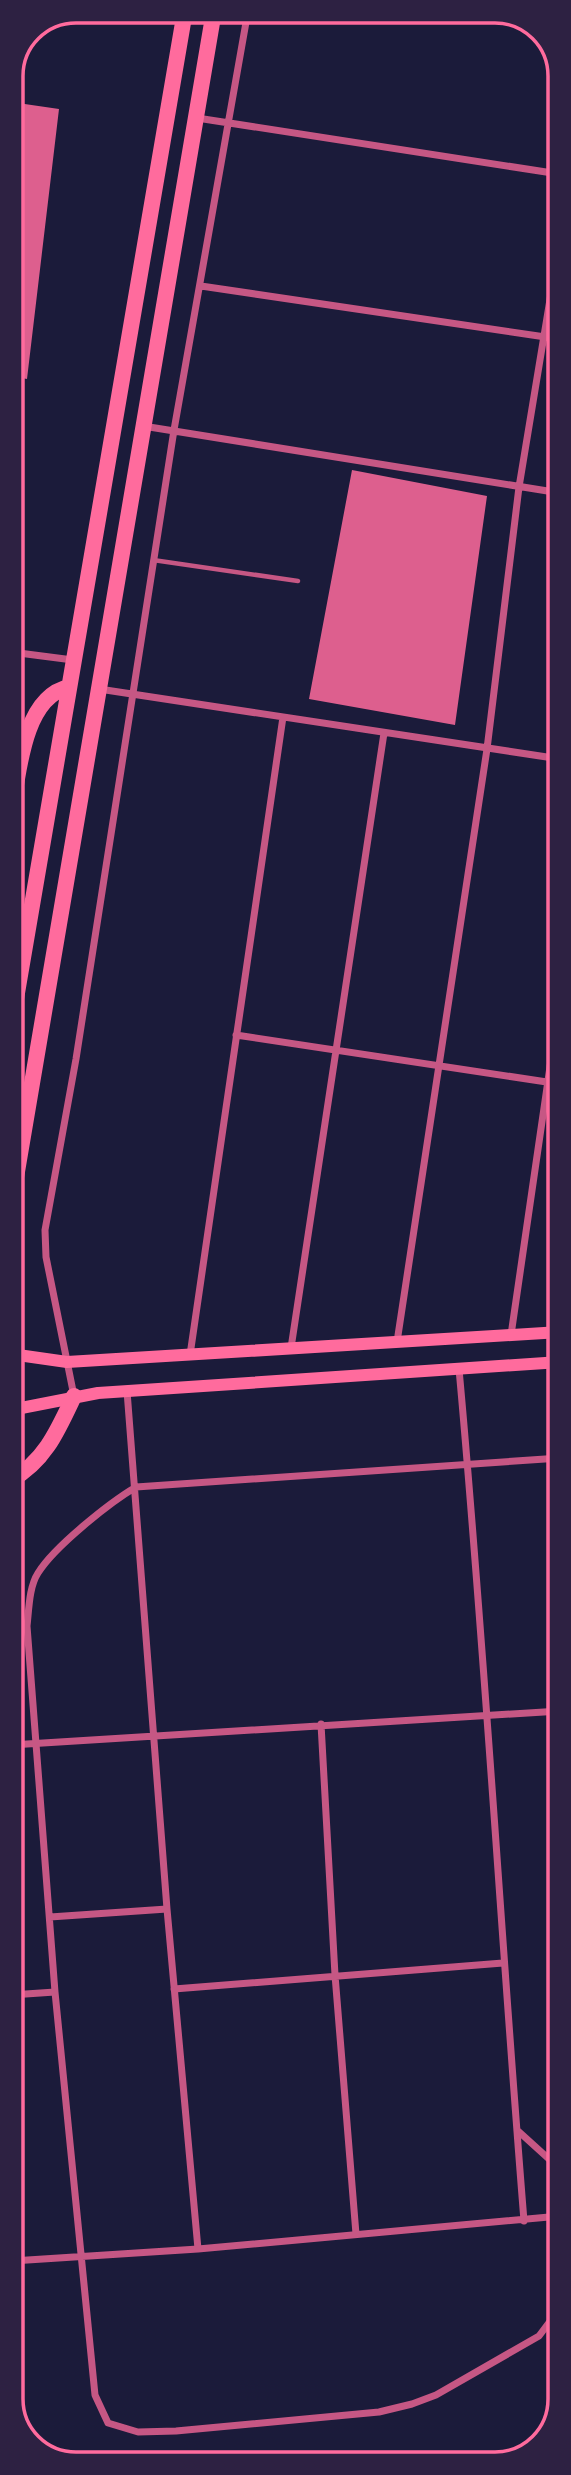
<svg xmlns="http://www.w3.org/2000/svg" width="571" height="2475" font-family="'Work Sans',sans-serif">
  <rect width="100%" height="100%" fill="#1b1b3a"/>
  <path fill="#dd5f8e" d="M 11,102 L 59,109 L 27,379 L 11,376 Z
    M 352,470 L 487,496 L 455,725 L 309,699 Z"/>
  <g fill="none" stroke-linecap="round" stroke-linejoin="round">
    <path stroke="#c65784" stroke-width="4.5" d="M 153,560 L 298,581"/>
    <path stroke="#c65784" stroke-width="7" d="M 197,118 L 559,174
      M 201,286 L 559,339
      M 143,426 L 560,493
      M 11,481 L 11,479
      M 11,652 L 73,660
      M 99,689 L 560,759
      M 236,1035 L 560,1084
      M 511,1335 L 560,998
      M 397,1342 L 487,749 L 519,487 L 559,245
      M 291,1348 L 384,733
      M 190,1355 L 283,717
      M 459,1369 C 485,1653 501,1937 524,2221
      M 127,1391 L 167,1909 L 198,2249
      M 74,1396 L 46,1257 L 45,1230 L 76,1059 L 174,430 L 248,11
      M 560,1458 L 136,1487 C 109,1503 54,1547 38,1573 C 29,1587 29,1609 27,1626 L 55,1992 L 95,2395 L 108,2423 L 138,2432 L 176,2431 L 379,2412 L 412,2404 L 436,2395 L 539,2336 L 560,2308
      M 321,1724 L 335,1975 L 356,2234
      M 11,1745 L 560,1711
      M 50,1917 L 167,1909
      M 174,1989 L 503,1963
      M 11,1995 L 55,1992
      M 517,2130 L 560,2169
      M 12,2261 L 198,2249 L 560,2216"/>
    <path stroke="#ff6b9d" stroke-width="12" d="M 11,1354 L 67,1362 L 560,1332
      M 11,1410 L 98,1393 L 560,1362"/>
    <path stroke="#ff6b9d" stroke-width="16" d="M 11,817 C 18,778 22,697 69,687
      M 11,1028 L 185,11
      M 11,1207 L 214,11
      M 11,1370 L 11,1394
      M 11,1480 C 45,1461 58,1430 74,1396"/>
  </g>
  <path d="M0 0H571V2475H0ZM76 23H495A53 53 0 0 1 548 76V2399A53 53 0 0 1 495 2452H76A53 53 0 0 1 23 2399V76A53 53 0 0 1 76 23Z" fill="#2d2142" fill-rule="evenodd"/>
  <path fill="none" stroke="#ff6b9d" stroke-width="3.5" d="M76 23H495A53 53 0 0 1 548 76V2399A53 53 0 0 1 495 2452H76A53 53 0 0 1 23 2399V76A53 53 0 0 1 76 23Z"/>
</svg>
